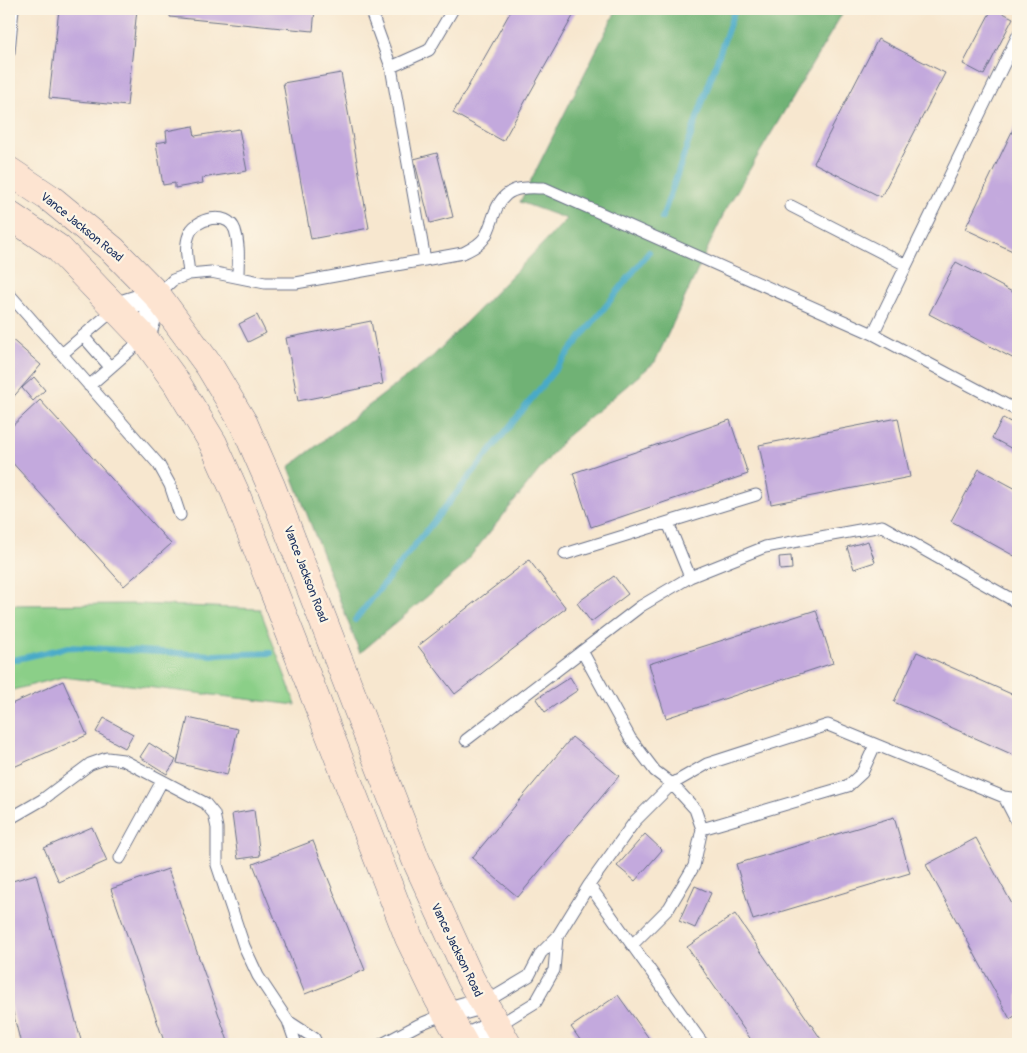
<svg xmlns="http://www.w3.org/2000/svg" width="1027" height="1053" font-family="Pangolin,sans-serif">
  <rect width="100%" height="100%" fill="#fcf5e5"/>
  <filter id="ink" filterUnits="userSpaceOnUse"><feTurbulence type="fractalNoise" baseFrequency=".02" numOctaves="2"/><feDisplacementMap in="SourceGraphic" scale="10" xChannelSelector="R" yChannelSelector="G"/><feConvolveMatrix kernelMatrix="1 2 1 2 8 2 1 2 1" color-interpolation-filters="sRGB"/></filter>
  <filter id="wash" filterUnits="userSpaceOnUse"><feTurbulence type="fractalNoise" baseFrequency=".0096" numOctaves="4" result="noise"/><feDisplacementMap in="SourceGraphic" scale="20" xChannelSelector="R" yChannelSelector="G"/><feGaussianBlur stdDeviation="1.12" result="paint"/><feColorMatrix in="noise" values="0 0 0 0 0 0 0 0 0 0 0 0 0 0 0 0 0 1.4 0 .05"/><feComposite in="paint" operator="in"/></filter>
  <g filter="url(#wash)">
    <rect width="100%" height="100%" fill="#f7e7cf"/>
    <path fill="#8bcf88" stroke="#537f73" d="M 137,604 L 260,609 L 296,705 L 63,677 L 9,691 L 9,605 Z"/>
    <path fill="#70b274" stroke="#467069" d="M 617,9 L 845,9 L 725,211 L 655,362 L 565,438 L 461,568 L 360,653 L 289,467 L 432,357 L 567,219 L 520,202 Z"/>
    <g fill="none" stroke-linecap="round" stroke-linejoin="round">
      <path stroke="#49aac8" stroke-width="6" d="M 662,218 L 735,9
        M 355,620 L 649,252
        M 9,661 L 69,647 L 213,655 L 271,653"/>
    </g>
    <g id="blocks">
      <path fill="#c3a9dd" d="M 59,9 L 137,9 L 127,106 L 49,98 Z
        M 171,9 L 315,9 L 313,31 L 170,17 Z
        M 512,9 L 577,9 L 503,141 L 453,113 Z
        M 992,9 L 995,9 L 1013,18 L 984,75 L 963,64 Z
        M 878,39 L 945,73 L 881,197 L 814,163 Z
        M 341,73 L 369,228 L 311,239 L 283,83 Z
        M 1018,119 L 1018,251 L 1017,253 L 965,229 Z
        M 193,126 L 195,136 L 239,129 L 247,171 L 202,178 L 203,183 L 175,188 L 175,183 L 163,185 L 156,143 L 167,141 L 166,131 Z
        M 437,153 L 453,217 L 430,223 L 414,159 Z
        M 956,262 L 1018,295 L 1018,361 L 929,314 Z
        M 257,315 L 266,333 L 248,342 L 239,324 Z
        M 371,321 L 383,384 L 298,401 L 286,338 Z
        M 9,337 L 41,365 L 9,402 Z
        M 34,377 L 45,390 L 33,401 L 22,388 Z
        M 40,400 L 171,544 L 124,586 L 9,459 L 9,429 Z
        M 898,418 L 910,477 L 771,504 L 759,445 Z
        M 1003,418 L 1018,426 L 1018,452 L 992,438 Z
        M 730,420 L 748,474 L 591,527 L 573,473 Z
        M 979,469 L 1018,490 L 1018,558 L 951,521 Z
        M 868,541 L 875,562 L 854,569 L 847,547 Z
        M 791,556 L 792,569 L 780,570 L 779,557 Z
        M 529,560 L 566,608 L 455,694 L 418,646 Z
        M 614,576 L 628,594 L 591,622 L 577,603 Z
        M 816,610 L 833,663 L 666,718 L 649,664 Z
        M 917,652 L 1018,697 L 1018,757 L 894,702 Z
        M 570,677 L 578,690 L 545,712 L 536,699 Z
        M 63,681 L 87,735 L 9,769 L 9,705 Z
        M 104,718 L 133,734 L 125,748 L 96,732 Z
        M 188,718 L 238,729 L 227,775 L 177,763 Z
        M 572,737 L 619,776 L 518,897 L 472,858 Z
        M 149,743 L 176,760 L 167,774 L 140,757 Z
        M 254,810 L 260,856 L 238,859 L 232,814 Z
        M 894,817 L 910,873 L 753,920 L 736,864 Z
        M 92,827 L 107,861 L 59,882 L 44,848 Z
        M 645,834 L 662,850 L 635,881 L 617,866 Z
        M 976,838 L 1018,915 L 1018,1014 L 1010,1019 L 926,865 Z
        M 313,841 L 365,970 L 305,994 L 253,864 Z
        M 168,869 L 229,1044 L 165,1044 L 111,889 Z
        M 36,874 L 82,1044 L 21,1044 L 9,997 L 9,882 Z
        M 695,886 L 711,893 L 695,928 L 679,921 Z
        M 735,914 L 823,1042 L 820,1044 L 754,1044 L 687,947 Z
        M 618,995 L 653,1044 L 583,1044 L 571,1027 Z"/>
    </g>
  </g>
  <g filter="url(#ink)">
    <use href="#blocks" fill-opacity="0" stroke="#686f86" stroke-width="1"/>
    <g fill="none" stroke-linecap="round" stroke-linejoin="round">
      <defs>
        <path id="lane" d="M 370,9 L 391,67 L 425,260
          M 9,52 L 13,9
          M 391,67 L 429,50 L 453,9
          M 791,206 L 906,265
          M 189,274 C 188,261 184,247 189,235 C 194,218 228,210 235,230 C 240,245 238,262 238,277
          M 9,294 L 159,465 L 170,485 L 180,515
          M 157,295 L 173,280 L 189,274 L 211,272 L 265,283 L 296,283 L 463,253 C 471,249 480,245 485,237 C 493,224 494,205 506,195 C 516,186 532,188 544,188 L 873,334 L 1018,411
          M 873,334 L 1018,35
          M 83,336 L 110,367
          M 62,354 L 116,308
          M 89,386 L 144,338
          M 668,523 L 690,577
          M 565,554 L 756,495
          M 582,651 L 630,738 L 655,771 L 672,784 L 695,809 L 702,829 L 694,866 L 669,908 L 632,945
          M 466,740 L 641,606 L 690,577 L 765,547 L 882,526 L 1018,603
          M 1004,797 L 1018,824
          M 9,819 L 42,800 L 90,764 L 107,758 L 123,760 L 205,803 L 214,814 L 217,828 L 217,865 L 244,946 L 258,976 L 288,1021 L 296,1044
          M 702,829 L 848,786 L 862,773 L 875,745
          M 120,858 L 162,781
          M 589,885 L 703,1044
          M 484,1003 L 529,976 L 541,953 L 557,937 L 589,885 L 635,821 L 672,784 L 707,764 L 828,725 L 1004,797 L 1018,799
          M 288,1021 L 314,1038 L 317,1044
          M 497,1026 L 536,1002 L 554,970 L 557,937
          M 382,1044 L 418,1025 L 447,1013"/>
        <path id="street" d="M 116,308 L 157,295
          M 144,338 L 157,295
          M 447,1013 L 483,1003
          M 462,1041 L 496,1026"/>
        <path id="secondary" d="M 9,171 L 51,199 L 113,250 L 157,295 L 210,367 L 244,424 L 271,486 L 416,860 L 470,978 L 507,1044
          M 9,215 L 58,248 L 144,338 L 176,382 L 213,443 L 235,492 L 409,938 L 438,998 L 464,1044"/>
      </defs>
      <use href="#lane" stroke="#686f86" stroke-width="13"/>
      <use href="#street" stroke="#686f86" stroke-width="24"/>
      <use href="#secondary" stroke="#686f86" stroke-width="29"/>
      <use href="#lane" stroke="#fff" stroke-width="11"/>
      <use href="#street" stroke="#fff" stroke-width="22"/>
      <use href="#secondary" stroke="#fde4d1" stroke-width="28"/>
    </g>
  </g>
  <g text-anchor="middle" stroke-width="4.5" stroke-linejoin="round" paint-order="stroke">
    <g font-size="12" fill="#1b2f5e" stroke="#fcf5e5">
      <text transform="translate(82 227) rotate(39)" y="4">Vance Jackson Road</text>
      <text transform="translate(306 574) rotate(69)" y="4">Vance Jackson Road</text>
      <text transform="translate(457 950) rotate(64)" y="4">Vance Jackson Road</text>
    </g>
  </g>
  <rect width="1027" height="1053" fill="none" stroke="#fcf5e5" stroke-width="30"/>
</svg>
